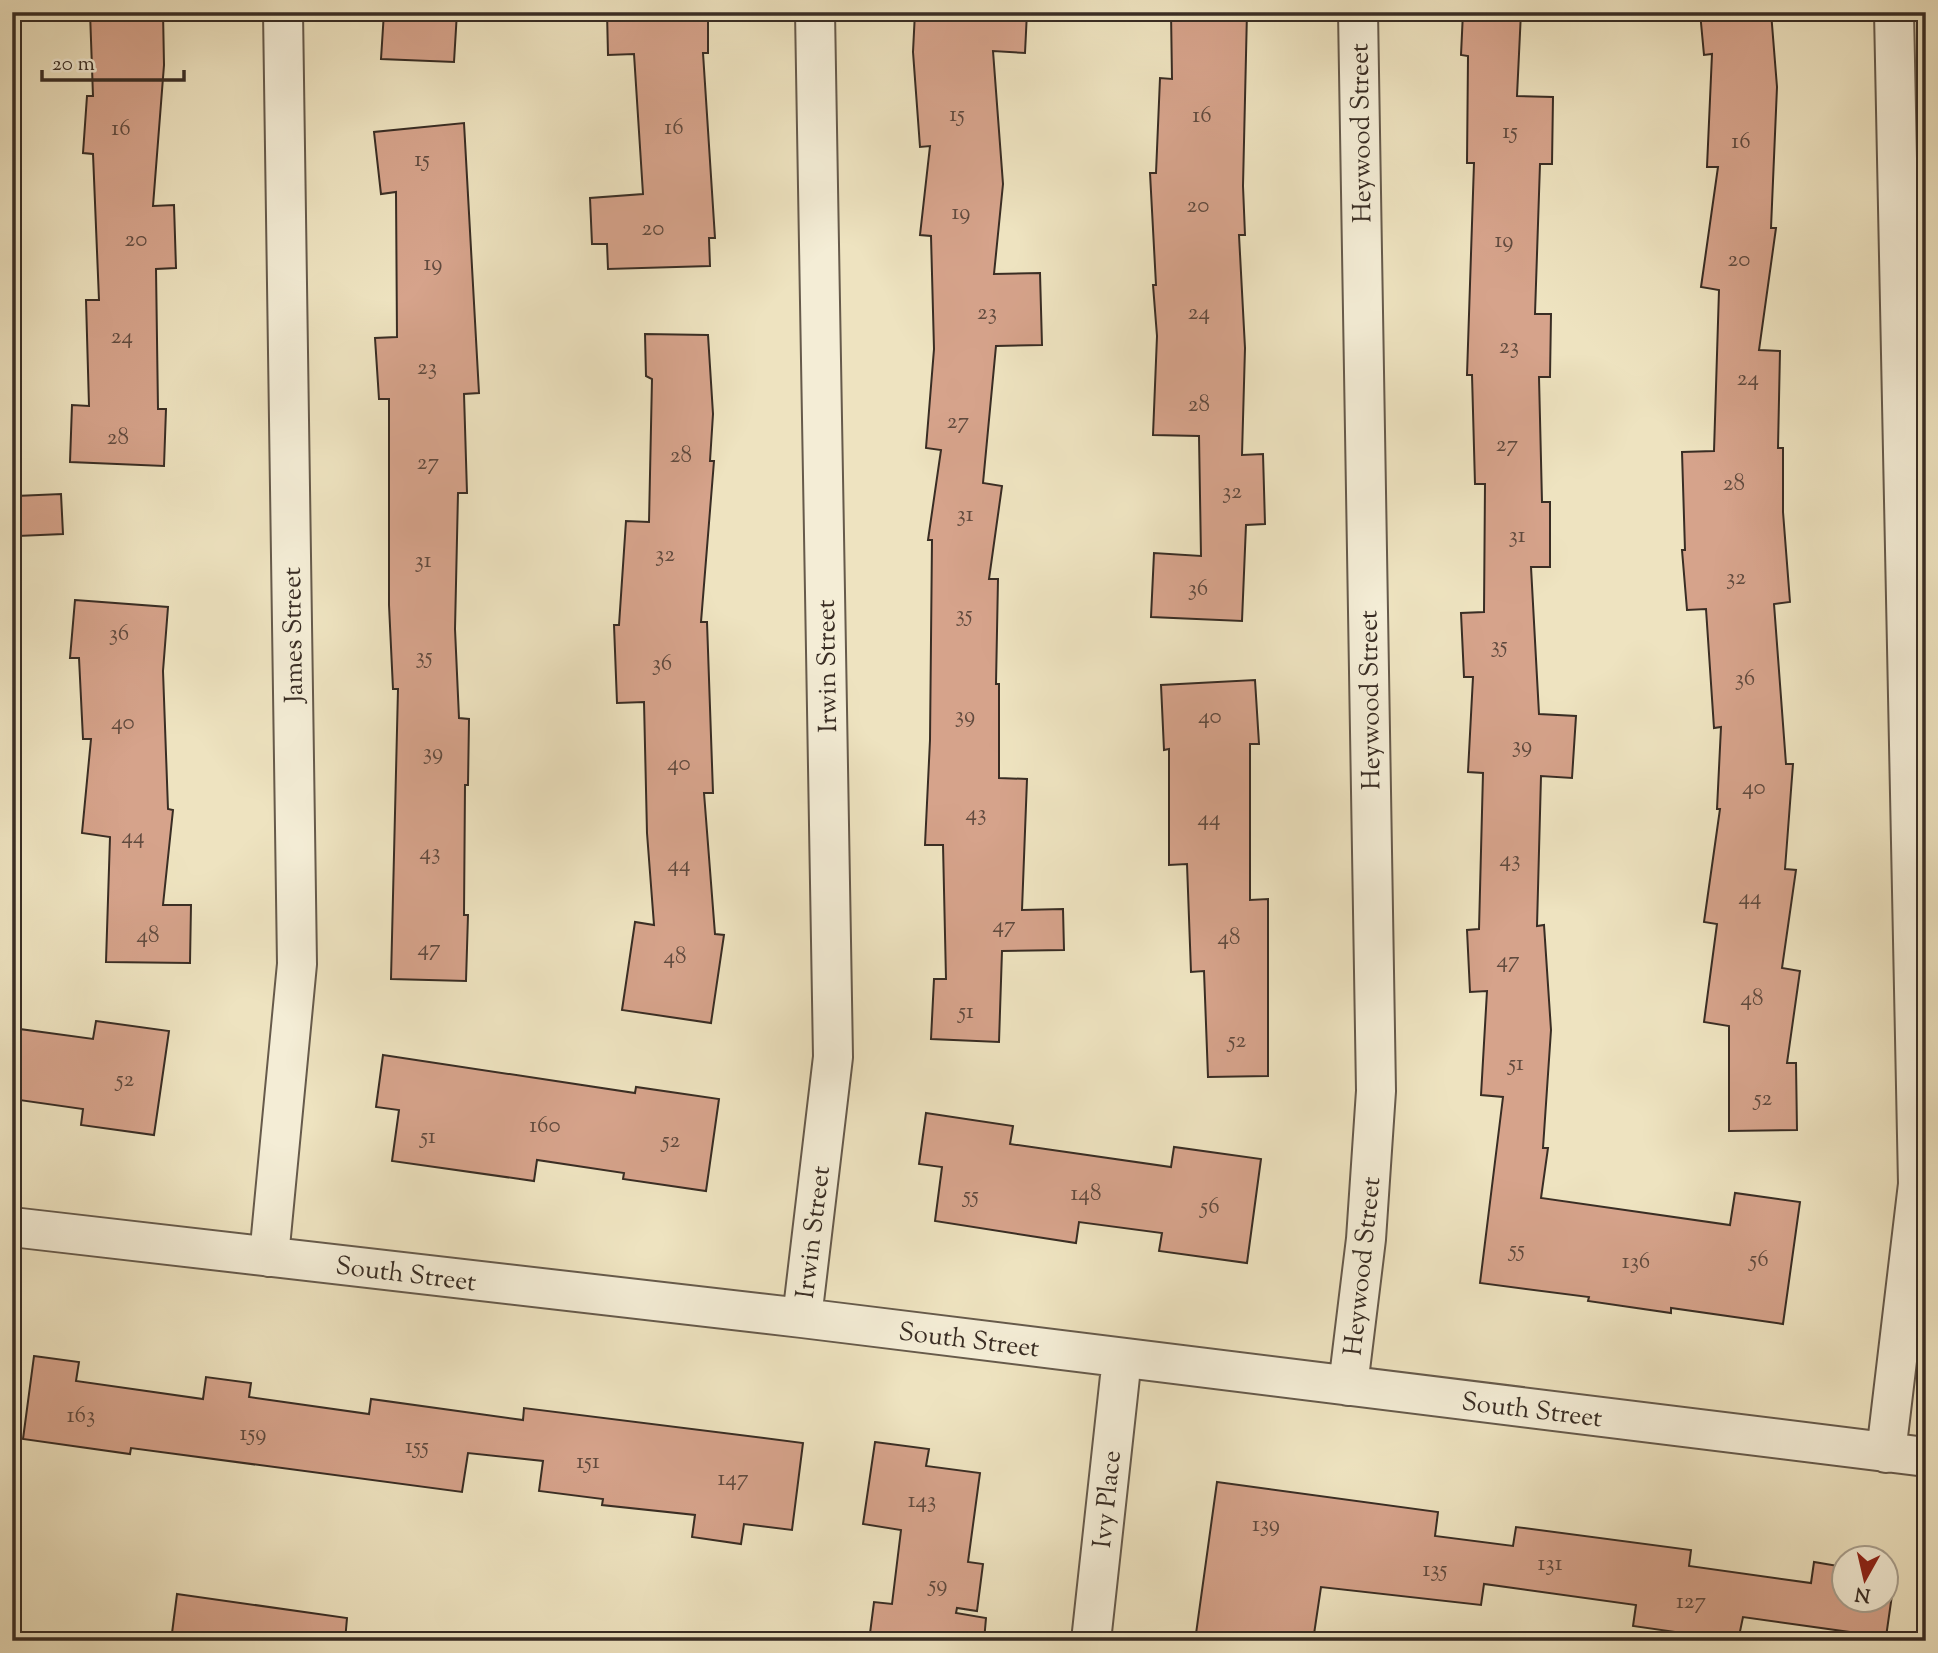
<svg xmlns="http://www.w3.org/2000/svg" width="1938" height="1653" font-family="'Sorts Mill Goudy',serif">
  <rect width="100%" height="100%" fill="#eee3c0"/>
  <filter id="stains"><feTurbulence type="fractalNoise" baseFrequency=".00286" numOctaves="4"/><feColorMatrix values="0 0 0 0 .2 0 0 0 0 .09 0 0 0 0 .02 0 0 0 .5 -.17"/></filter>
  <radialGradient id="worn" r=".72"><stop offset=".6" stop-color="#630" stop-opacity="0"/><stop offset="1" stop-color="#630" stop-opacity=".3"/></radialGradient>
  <path fill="#d6a38b" stroke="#392d24" stroke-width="2" d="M 90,12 L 163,12 L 164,65 L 153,206 L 174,205 L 176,268 L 156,269 L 158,409 L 166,409 L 164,466 L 70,462 L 72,405 L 89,406 L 86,300 L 99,300 L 93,154 L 83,153 L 87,96 L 93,96 Z
    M 384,12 L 457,12 L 454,62 L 381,59 Z
    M 607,12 L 708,12 L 708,53 L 703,53 L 715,238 L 709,238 L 710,266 L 608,269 L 607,244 L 592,244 L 590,198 L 643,194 L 634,54 L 608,55 Z
    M 915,12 L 1027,12 L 1025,53 L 993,51 L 1003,184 L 994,274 L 1040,273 L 1042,345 L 996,346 L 983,483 L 1002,486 L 989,579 L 998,579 L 996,684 L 999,684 L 999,778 L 1027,779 L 1022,910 L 1063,909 L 1064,950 L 1002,951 L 999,1042 L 931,1039 L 934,979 L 946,979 L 943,845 L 925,845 L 930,740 L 932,540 L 928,540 L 941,450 L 926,448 L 934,349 L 931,236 L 920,235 L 930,146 L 920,147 L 913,52 Z
    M 1171,12 L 1247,12 L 1243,186 L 1245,235 L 1239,235 L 1245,348 L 1242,455 L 1263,454 L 1265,524 L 1246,525 L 1242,621 L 1151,617 L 1154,553 L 1201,556 L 1199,436 L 1153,435 L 1157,336 L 1153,285 L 1156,285 L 1150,173 L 1156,173 L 1160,78 L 1172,79 Z
    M 1463,12 L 1521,12 L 1517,96 L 1553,97 L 1552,164 L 1540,164 L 1535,314 L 1551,314 L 1550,377 L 1539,377 L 1542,502 L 1550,502 L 1550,567 L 1531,567 L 1539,714 L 1576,716 L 1572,778 L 1541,776 L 1537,926 L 1544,925 L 1551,1030 L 1543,1148 L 1548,1148 L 1541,1198 L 1730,1225 L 1735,1193 L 1800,1202 L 1783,1324 L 1671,1308 L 1671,1313 L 1588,1301 L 1589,1297 L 1480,1283 L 1503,1097 L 1481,1095 L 1487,991 L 1470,992 L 1467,930 L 1479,929 L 1483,773 L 1468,772 L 1473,677 L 1464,677 L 1461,613 L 1484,612 L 1485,484 L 1475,484 L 1472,375 L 1467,375 L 1474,163 L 1467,163 L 1468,56 L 1461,55 Z
    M 1700,12 L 1771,12 L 1777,87 L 1771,228 L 1776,228 L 1759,350 L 1780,351 L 1778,448 L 1783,448 L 1783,512 L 1790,602 L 1774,604 L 1786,764 L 1793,764 L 1785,869 L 1796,870 L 1782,968 L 1800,971 L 1787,1063 L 1796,1063 L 1797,1130 L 1729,1131 L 1729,1026 L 1704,1022 L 1717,924 L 1704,922 L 1720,809 L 1717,809 L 1721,727 L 1714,728 L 1706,609 L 1687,610 L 1682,550 L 1685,550 L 1682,452 L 1714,451 L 1719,290 L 1701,287 L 1718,167 L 1707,167 L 1712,54 L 1704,55 Z
    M 464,123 L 479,393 L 464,394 L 467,493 L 458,493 L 455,629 L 459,718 L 469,719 L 468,785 L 465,785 L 464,915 L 468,915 L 466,981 L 391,979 L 398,689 L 393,689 L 389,605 L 389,399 L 379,399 L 375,338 L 397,337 L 396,192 L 381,194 L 374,132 Z
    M 645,334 L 708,335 L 713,414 L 710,461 L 714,461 L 701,622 L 707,622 L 713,793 L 704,793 L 715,934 L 724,935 L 711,1023 L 622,1010 L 635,922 L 654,925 L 647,833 L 644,702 L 617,703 L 614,625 L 619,625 L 626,521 L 649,522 L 652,379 L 646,376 Z
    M 61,494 L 63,534 L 18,536 L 16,496 Z
    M 75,600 L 168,607 L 163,671 L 168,809 L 173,810 L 163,905 L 191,905 L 190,963 L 106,962 L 110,837 L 82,833 L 91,739 L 83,739 L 79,658 L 70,658 Z
    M 1255,680 L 1259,744 L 1250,744 L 1250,900 L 1268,899 L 1268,1076 L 1208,1077 L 1204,971 L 1191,972 L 1187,864 L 1169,865 L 1169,749 L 1164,750 L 1161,685 Z
    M 96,1021 L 169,1031 L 154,1135 L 81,1125 L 83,1109 L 12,1099 L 12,1028 L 93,1039 Z
    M 383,1055 L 635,1093 L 636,1087 L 719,1099 L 706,1191 L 623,1179 L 624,1173 L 537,1160 L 534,1181 L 392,1161 L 399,1110 L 376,1107 Z
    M 926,1113 L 1013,1126 L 1010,1144 L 1171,1167 L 1174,1147 L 1261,1159 L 1247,1263 L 1159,1251 L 1162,1233 L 1079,1222 L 1076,1243 L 935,1221 L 942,1167 L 919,1164 Z
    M 34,1356 L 79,1362 L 76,1381 L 203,1399 L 206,1377 L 251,1383 L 249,1397 L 369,1414 L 371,1399 L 523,1420 L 524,1408 L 803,1443 L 792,1530 L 744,1524 L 741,1544 L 692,1537 L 695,1515 L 602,1505 L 603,1499 L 539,1491 L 543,1461 L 468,1453 L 462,1492 L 131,1448 L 130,1454 L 23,1439 Z
    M 875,1442 L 929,1449 L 926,1466 L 980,1473 L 968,1562 L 983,1564 L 977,1611 L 957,1608 L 956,1613 L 986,1618 L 984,1641 L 869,1641 L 874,1602 L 892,1604 L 901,1530 L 863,1524 Z
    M 1217,1482 L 1438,1512 L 1435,1536 L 1513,1546 L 1516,1527 L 1691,1550 L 1689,1566 L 1811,1583 L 1814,1562 L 1844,1567 L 1844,1600 L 1886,1600 L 1886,1572 L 1895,1574 L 1886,1637 L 1743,1617 L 1738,1641 L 1633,1626 L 1636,1605 L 1484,1584 L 1481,1605 L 1321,1587 L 1313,1641 L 1195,1641 Z
    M 177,1594 L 347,1618 L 345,1641 L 171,1641 Z"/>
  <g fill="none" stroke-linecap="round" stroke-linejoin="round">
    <defs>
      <path id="minor" d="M 12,1227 L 802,1318 L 1926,1457
        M 269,1257 L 297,964 L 283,12
        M 802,1318 L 833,1057 L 815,12
        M 1348,1386 L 1366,1239 L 1376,1091 L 1358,12
        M 1886,1453 L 1918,1184 L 1894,12
        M 1091,1641 L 1122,1358"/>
    </defs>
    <use href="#minor" stroke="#665a4b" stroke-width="42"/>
    <use href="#minor" stroke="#f4edd6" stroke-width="38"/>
  </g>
  <g text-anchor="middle" stroke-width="5" stroke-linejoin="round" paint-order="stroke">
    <g font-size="23" fill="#604a3e">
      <text x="957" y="121">15</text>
      <text x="1202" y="122">16</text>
      <text x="674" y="134">16</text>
      <text x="121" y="135">16</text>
      <text x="1510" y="138">15</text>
      <text x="1741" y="148">16</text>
      <text x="422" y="166">15</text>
      <text x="1198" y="212">20</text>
      <text x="961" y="219">19</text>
      <text x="653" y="235">20</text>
      <text x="136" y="246">20</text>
      <text x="1504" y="247">19</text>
      <text x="1739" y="266">20</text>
      <text x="433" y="270">19</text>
      <text x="987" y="319">23</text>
      <text x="1199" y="319">24</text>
      <text x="122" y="343">24</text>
      <text x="1509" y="353">23</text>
      <text x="427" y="374">23</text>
      <text x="1748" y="385">24</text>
      <text x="1199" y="411">28</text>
      <text x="958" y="428">27</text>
      <text x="118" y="444">28</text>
      <text x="1507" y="451">27</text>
      <text x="681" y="462">28</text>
      <text x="428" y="469">27</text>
      <text x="1734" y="490">28</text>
      <text x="1232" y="498">32</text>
      <text x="965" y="521">31</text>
      <text x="1517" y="542">31</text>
      <text x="665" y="561">32</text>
      <text x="423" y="567">31</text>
      <text x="1736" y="584">32</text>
      <text x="1198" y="595">36</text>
      <text x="964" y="621">35</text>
      <text x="119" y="640">36</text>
      <text x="1499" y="652">35</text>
      <text x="424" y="663">35</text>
      <text x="662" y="670">36</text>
      <text x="1745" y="685">36</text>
      <text x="965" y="722">39</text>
      <text x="1210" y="723">40</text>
      <text x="123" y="729">40</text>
      <text x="1522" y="752">39</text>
      <text x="433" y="759">39</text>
      <text x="679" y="770">40</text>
      <text x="1754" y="794">40</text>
      <text x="976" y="820">43</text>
      <text x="1209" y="825">44</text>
      <text x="133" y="843">44</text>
      <text x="430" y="859">43</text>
      <text x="1510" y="866">43</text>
      <text x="679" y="871">44</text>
      <text x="1750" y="904">44</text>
      <text x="1004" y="932">47</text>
      <text x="148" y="942">48</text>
      <text x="1229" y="944">48</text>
      <text x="429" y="955">47</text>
      <text x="675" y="963">48</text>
      <text x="1508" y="967">47</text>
      <text x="1752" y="1005">48</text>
      <text x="966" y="1018">51</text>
      <text x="1237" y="1047">52</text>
      <text x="1516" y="1070">51</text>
      <text x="125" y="1086">52</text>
      <text x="1763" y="1105">52</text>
      <text x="545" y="1132">160</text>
      <text x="428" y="1143">51</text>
      <text x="671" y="1147">52</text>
      <text x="1086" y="1200">148</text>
      <text x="971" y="1202">55</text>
      <text x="1210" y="1213">56</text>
      <text x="1517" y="1256">55</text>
      <text x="1759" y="1266">56</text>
      <text x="1636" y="1268">136</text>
      <text x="81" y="1422">163</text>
      <text x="253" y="1440">159</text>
      <text x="417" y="1453">155</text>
      <text x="588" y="1468">151</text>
      <text x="733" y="1485">147</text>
      <text x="922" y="1507">143</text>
      <text x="1266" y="1531">139</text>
      <text x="1550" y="1570">131</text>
      <text x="1435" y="1576">135</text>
      <text x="938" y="1591">59</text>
      <text x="1691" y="1608">127</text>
    </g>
    <g font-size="26" fill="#392d24" stroke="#f4edd6">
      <text transform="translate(1360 133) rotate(-91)" y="9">Heywood Street</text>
      <text transform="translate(292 635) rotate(-91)" y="9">James Street</text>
      <text transform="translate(826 666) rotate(-91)" y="9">Irwin Street</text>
      <text transform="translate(1369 700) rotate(-91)" y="9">Heywood Street</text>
      <text transform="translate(812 1232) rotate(-83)" y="9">Irwin Street</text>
      <text transform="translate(1361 1266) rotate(-84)" y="9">Heywood Street</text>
      <text transform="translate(406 1273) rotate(7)" y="9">South Street</text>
      <text transform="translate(969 1339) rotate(7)" y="9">South Street</text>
      <text transform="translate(1532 1409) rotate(7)" y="9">South Street</text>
      <text transform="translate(1106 1499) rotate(-84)" y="9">Ivy Place</text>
    </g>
  </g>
  <rect width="1938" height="1653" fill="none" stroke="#eee3c0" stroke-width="42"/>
  <rect x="14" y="14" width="1910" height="1625" fill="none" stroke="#392d24" stroke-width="3.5"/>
  <rect x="21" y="21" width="1896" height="1611" fill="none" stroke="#392d24" stroke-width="2"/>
  <g transform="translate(1865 1579) rotate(188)"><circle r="33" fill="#f4edd6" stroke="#a9a08f" stroke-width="2"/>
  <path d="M0-5L12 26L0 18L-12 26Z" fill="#8f2418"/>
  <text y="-10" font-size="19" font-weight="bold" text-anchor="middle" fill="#392d24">N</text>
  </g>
  <path d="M42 70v10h142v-10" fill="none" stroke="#392d24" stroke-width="3.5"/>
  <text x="52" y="70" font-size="21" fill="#392d24" stroke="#f4edd6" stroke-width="5" paint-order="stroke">20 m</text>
  <rect width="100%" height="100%" filter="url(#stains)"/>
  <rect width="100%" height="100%" fill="url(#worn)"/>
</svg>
